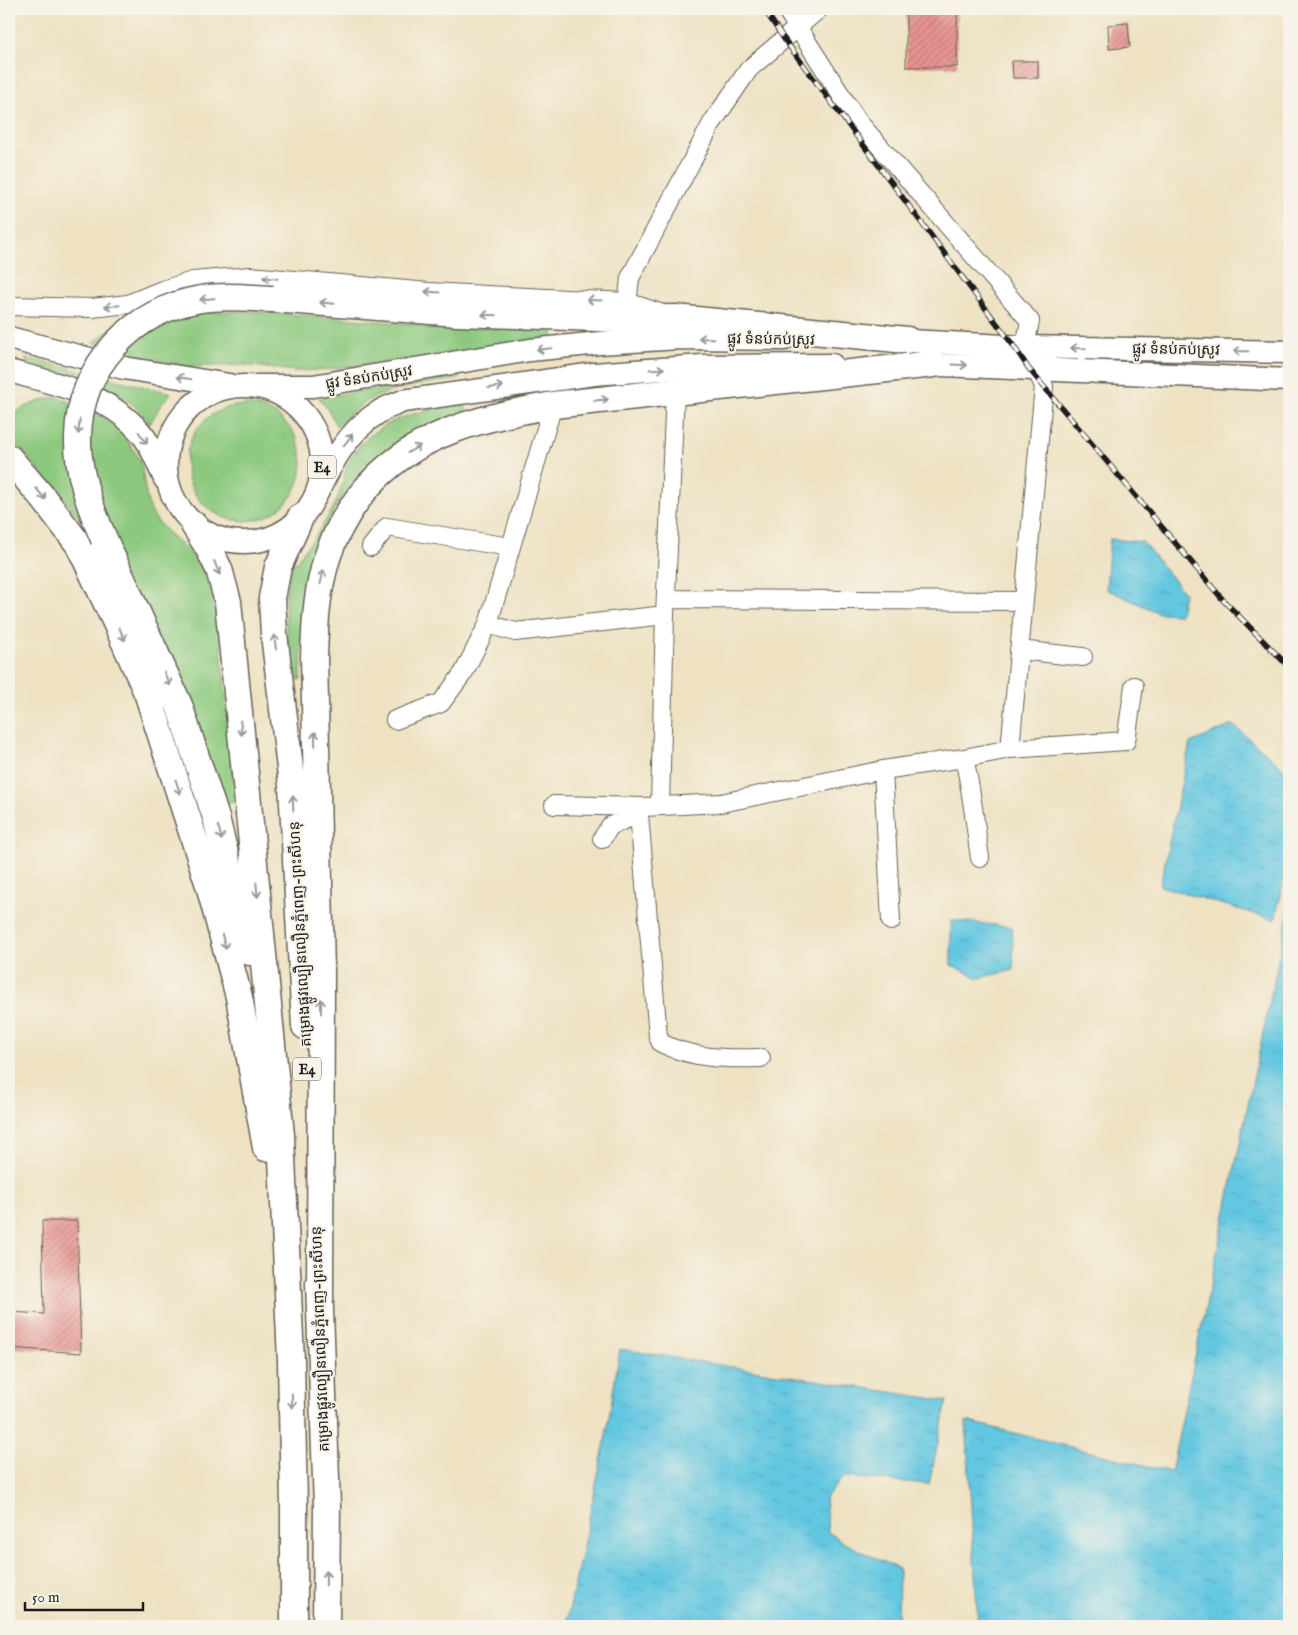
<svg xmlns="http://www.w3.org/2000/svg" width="1298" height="1635" font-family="'IM FELL English','Noto Sans Khmer',serif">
  <defs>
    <pattern id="water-ripples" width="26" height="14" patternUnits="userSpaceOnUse" patternTransform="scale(1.25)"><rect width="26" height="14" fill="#63c7e1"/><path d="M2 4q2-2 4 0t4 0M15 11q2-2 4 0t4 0" fill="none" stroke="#55aac0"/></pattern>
    <pattern id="building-hatch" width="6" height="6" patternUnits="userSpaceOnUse" patternTransform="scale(1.25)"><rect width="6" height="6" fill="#e79491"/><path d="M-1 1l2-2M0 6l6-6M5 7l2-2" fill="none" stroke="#ba7876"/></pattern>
  </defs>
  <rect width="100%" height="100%" fill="#f7f3e8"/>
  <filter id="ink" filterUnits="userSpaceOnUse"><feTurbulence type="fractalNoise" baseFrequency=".02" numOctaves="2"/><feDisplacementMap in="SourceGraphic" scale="10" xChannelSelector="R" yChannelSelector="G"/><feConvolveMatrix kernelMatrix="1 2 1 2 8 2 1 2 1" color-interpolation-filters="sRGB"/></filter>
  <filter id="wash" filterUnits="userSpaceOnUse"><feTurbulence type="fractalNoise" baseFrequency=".0096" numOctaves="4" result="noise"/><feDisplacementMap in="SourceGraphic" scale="20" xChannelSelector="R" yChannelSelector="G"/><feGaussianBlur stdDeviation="1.12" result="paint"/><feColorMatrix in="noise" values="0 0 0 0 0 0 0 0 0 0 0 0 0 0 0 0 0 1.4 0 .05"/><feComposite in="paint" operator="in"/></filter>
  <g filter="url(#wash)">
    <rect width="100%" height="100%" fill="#eee2c3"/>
    <path fill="#8cc97f" stroke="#54724e" d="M 250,311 L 455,327 L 553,331 L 554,341 L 324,370 L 295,371 L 244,365 L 185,367 L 93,343 L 127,315 Z
      M 26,358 L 171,393 L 160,406 L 150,424 C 143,415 135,405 125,399 C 96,380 59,372 26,363 Z
      M 459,375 L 459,379 C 430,383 393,387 367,401 C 356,408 346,418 337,427 L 329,411 L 319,398 Z
      M 56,397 C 77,405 104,412 120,429 C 123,433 139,458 140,461 C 145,478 144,497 152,513 C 160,528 174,537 186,549 C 205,568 213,590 218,616 L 236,802 L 224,803 L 188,703 L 80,519 L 21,449 L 9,440 L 9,416 C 24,407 38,400 56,397 Z
      M 465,403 L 466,411 C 417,427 366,457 339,502 C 329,519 323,537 317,555 C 314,565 310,575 308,584 C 300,615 302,648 301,680 L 292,679 C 289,650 278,591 293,566 C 305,548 320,533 330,513 C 336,503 340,493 343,482 C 345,476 345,469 348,463 C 372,417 419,412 465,403 Z
      M186 463a58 58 0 1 1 116 0a58 58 0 1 1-116 0Z"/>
    <path fill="url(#water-ripples)" stroke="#40727e" d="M 1110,539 L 1143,542 L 1184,593 L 1180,614 L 1159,613 L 1106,589 Z
      M 1233,725 L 1289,773 L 1289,856 L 1275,920 L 1160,886 L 1190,743 Z
      M 1289,909 L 1289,1626 L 978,1626 L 966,1421 L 1171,1472 Z
      M 951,920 L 1012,927 L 1014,970 L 979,978 L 951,965 Z
      M 620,1349 L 947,1401 L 929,1484 L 844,1477 L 825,1498 L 828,1532 L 844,1543 L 899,1569 L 898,1626 L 566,1626 L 605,1442 Z"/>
    <g id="blocks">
      <path fill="url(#building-hatch)" d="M 906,9 L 957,9 L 957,67 L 906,67 Z
        M 1128,23 L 1130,47 L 1109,49 L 1108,25 Z
        M 1012,61 L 1038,61 L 1038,78 L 1013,78 Z
        M 42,1221 L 77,1221 L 81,1353 L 9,1348 L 9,1312 L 44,1314 Z"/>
    </g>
  </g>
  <g filter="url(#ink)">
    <use href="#blocks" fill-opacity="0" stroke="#666156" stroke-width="1"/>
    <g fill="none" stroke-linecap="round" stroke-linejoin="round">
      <defs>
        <path id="minor" d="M 786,9 L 857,120 L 1030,321 L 1025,347 L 1044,386 L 1010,749
          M 9,306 L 92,308 L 128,304 L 162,290 L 193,281 L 250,276 L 429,292 L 627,302 L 660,313
          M 626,314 L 630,278 L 712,123 L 749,69 L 819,9
          M 371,547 L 387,527 L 510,547
          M 666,599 L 1023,601
          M 488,624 L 515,632 L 665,615
          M 1019,650 L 1083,657
          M 395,720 L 441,703 L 464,672 L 488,624 L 553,405
          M 964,758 C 972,791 975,825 980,858
          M 883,770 L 891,921
          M 554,805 L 643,807 L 721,803 L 883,770 L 964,758 L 1010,749 L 1126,741 L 1134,686
          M 660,806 L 665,615 L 675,392
          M 643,807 L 639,814 L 658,1036 L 661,1043 C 693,1059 726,1059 761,1058
          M 602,839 L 610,826 L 639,814"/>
        <path id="major" d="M 9,338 L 124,368 L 229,385
          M 891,340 L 1025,347 L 1289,352
          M 917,364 L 1289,380
          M 9,371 C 57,384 113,395 145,438 C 153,450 159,466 165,479
          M 256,386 L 313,386 L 530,350 L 600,343 L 679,338 L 784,339
          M166 464a78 78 0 1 1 156 0a78 78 0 1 1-156 0Z
          M 315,497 C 330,466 347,431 379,412 C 386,407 395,405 403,401 L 594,374 L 702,366 L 832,365"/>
        <path id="highway" d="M 273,299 L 458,313 L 625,319 L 675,318 L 907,340
          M 9,458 L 44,499 L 79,545 L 118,627 L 148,695 L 209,885 L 239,997 L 266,1148
          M 300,518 L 278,567 L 272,598 L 274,634 L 292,785 L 305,1026
          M 194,525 L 208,547 L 219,569 L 228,602 L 281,1135 L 291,1361 L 294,1504 L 294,1626
          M 104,539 L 179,705 L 216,818 L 250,952
          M 319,1282 L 327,1507 L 326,1626
          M 320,1300 L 321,972 L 314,656 C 315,628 316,600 323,573 C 328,549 339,527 352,507 C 400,436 474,419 553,405 L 934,364"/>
      </defs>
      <use href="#minor" stroke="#666156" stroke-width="20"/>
      <use href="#major" stroke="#666156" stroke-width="25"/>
      <use href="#highway" stroke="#666156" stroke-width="29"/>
      <use href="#minor" stroke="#fff" stroke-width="18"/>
      <use href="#major" stroke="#fff" stroke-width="22"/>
      <use href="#highway" stroke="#fff" stroke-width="26"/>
      <defs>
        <path id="rail" d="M 764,9 L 784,39 L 1013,345 L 1029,369 L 1224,601 L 1289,667"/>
      </defs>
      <use href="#rail" stroke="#1c1c1c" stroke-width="5.5"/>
      <use href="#rail" stroke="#f7f3e8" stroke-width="4" stroke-dasharray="11" stroke-linecap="butt"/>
      <defs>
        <path id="highway-bridge" d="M 104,539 C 90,507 77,472 78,437 C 79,366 133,310 201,299 C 225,295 250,298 273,299"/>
      </defs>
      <use href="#highway-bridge" stroke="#666156" stroke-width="29" stroke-linecap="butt"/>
      <use href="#highway-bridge" stroke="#fff" stroke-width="26"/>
    </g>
    <defs><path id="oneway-shaft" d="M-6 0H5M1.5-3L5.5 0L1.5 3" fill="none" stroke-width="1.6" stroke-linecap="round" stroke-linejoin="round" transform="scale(1.25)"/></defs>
    <g stroke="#999">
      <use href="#oneway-shaft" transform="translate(270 278) rotate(-175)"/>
      <use href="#oneway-shaft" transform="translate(432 292) rotate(-176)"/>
      <use href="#oneway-shaft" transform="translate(207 299) rotate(175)"/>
      <use href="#oneway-shaft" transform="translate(594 300) rotate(-177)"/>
      <use href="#oneway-shaft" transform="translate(327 303) rotate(-175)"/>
      <use href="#oneway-shaft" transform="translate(112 306) rotate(174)"/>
      <use href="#oneway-shaft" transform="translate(489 315) rotate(-178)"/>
      <use href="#oneway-shaft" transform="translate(706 338) rotate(-179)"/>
      <use href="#oneway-shaft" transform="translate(1078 348) rotate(-179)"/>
      <use href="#oneway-shaft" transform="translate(544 349) rotate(174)"/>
      <use href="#oneway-shaft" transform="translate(1241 351) rotate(-179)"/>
      <use href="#oneway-shaft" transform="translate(960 365) rotate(3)"/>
      <use href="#oneway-shaft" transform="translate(657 369) rotate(-4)"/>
      <use href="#oneway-shaft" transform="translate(184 378) rotate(-171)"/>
      <use href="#oneway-shaft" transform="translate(496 387) rotate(-8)"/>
      <use href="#oneway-shaft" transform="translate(601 400) rotate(-6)"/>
      <use href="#oneway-shaft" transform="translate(79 427) rotate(96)"/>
      <use href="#oneway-shaft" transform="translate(143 438) rotate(54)"/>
      <use href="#oneway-shaft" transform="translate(348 440) rotate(-52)"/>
      <use href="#oneway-shaft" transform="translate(414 449) rotate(-31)"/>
      <use href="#oneway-shaft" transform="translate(41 494) rotate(50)"/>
      <use href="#oneway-shaft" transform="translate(217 568) rotate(68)"/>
      <use href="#oneway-shaft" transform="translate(322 577) rotate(-78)"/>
      <use href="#oneway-shaft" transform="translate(122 634) rotate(66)"/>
      <use href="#oneway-shaft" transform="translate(275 642) rotate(-97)"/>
      <use href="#oneway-shaft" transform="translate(167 679) rotate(66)"/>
      <use href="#oneway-shaft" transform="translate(241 728) rotate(84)"/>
      <use href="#oneway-shaft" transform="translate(315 739) rotate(-91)"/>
      <use href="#oneway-shaft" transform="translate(178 787) rotate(72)"/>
      <use href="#oneway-shaft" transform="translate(293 803) rotate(-93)"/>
      <use href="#oneway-shaft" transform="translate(220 833) rotate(76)"/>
      <use href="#oneway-shaft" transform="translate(257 890) rotate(84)"/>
      <use href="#oneway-shaft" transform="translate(224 942) rotate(75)"/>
      <use href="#oneway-shaft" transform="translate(321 1006) rotate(-90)"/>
      <use href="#oneway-shaft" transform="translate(292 1401) rotate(89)"/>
      <use href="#oneway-shaft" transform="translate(326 1578) rotate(-89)"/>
    </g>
  </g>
  <g text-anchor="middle" stroke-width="4.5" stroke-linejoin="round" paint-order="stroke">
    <g fill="#f7f3e8" stroke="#5e5c59" stroke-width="1">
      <rect x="308" y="455.5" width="28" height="23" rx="4"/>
      <rect x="293" y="1057.5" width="28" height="23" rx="4"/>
    </g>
    <g font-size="14" font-weight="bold" fill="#1c1c1c">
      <text x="322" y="472">E4</text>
      <text x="307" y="1074">E4</text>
    </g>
    <g font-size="15" fill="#1c1c1c" stroke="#f7f3e8">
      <text transform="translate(771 339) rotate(1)" y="5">ផ្លូវ ទំនប់កប់ស្រូវ</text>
      <text transform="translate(1176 349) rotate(1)" y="5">ផ្លូវ ទំនប់កប់ស្រូវ</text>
      <text transform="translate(369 377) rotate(-9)" y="5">ផ្លូវ ទំនប់កប់ស្រូវ</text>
      <text transform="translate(300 934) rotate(-93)" y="5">គម្រោងផ្លូវល្បឿនលឿនភ្នំពេញ-ព្រះសីហនុ</text>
      <text transform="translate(320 1339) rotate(-92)" y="5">គម្រោងផ្លូវល្បឿនលឿនភ្នំពេញ-ព្រះសីហនុ</text>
    </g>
  </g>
  <rect width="1298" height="1635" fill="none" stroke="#f7f3e8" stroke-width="30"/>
  <path d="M25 1602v8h118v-8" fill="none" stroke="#1c1c1c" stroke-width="2.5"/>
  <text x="32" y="1602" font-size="15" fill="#1c1c1c" stroke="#f7f3e8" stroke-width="4" paint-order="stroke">50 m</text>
</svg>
